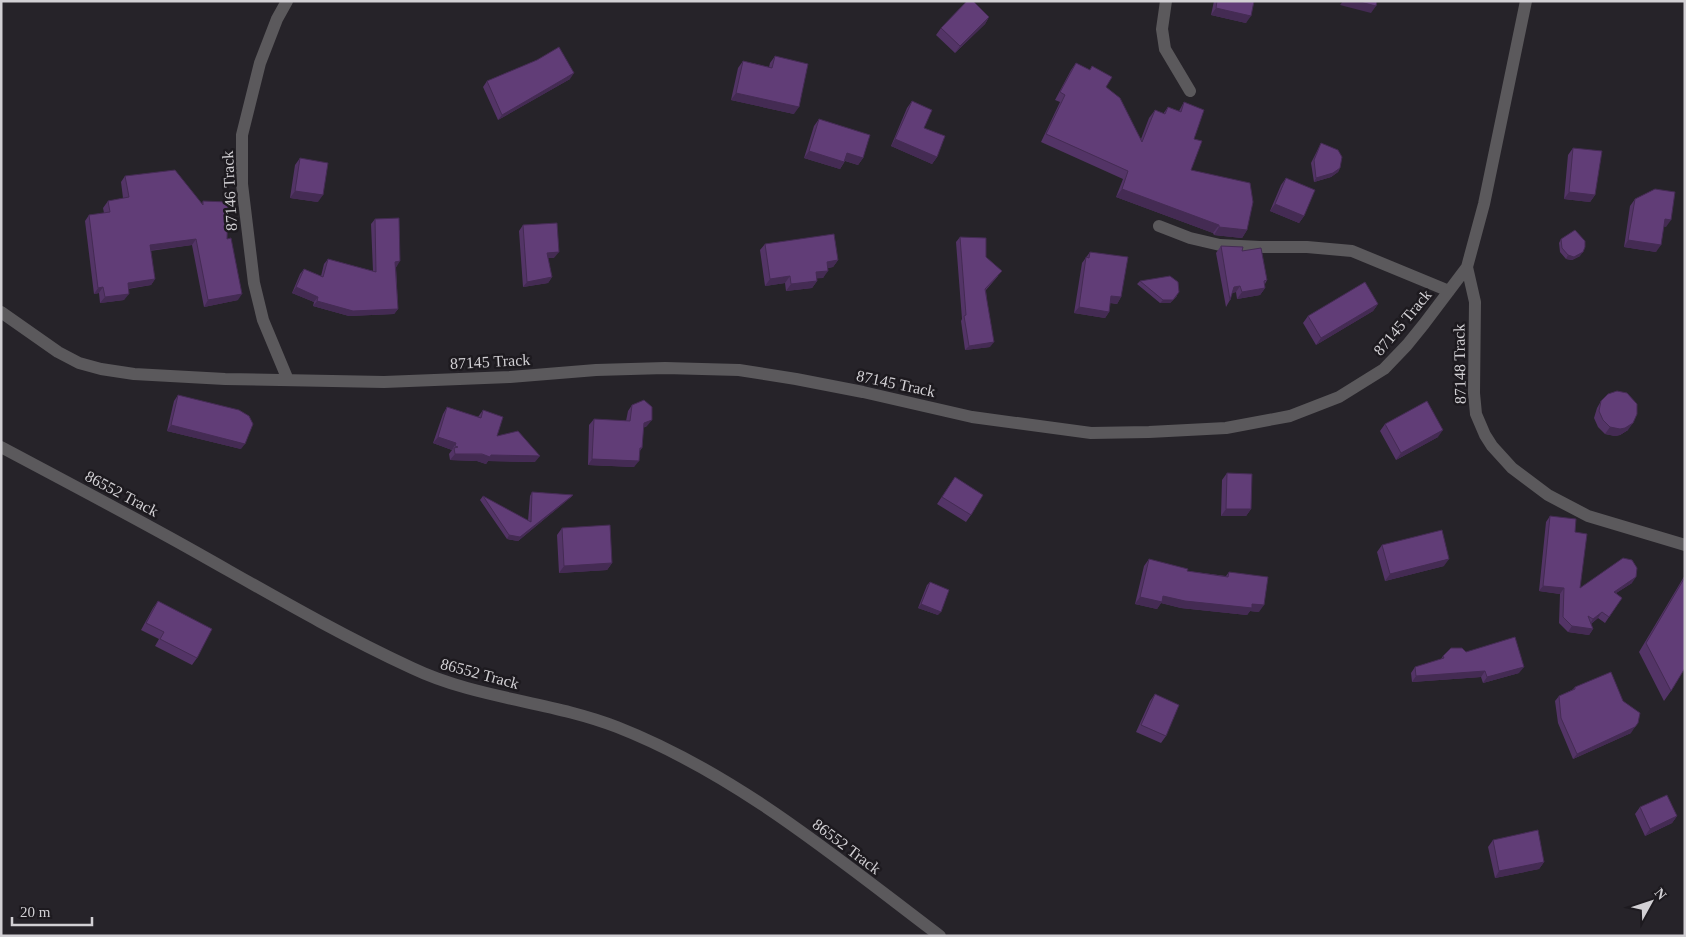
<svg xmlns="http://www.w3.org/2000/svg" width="1686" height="937" font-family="Georgia,serif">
  <rect width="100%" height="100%" fill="#262329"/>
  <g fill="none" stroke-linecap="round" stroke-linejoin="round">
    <path stroke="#5b595c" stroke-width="12" d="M 287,1 L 277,19 L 260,63 L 242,135 L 242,184 L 254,283 L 263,320 L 288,380
      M 1166,1 L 1162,29 L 1165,49 L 1190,91
      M 1159,226 L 1190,238 L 1220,245 L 1260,247 L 1307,247 L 1352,251 L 1449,291
      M 1467,267 L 1475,302 L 1474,393 L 1476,414 L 1485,435 L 1492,446 L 1512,468 L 1548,495 L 1588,516 L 1685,545
      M 1,312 L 58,352 L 79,363 L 101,369 L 134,374 L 225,379 L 384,382 L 510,377 L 596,370 L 665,368 L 739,370 L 796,379 L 863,392 L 972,417 L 1091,433 L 1149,432 L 1226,428 L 1290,416 L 1339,397 L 1384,369 L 1407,345 L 1424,324 L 1467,267 L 1484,204 L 1526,1
      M 1,447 C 63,480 124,512 185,546 C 260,588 334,632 412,668 C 477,699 550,701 617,727 C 737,774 838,859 940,936"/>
  </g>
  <path fill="#533466" d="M 1214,1 L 1254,1 L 1246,23 L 1211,15 Z
    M 989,17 L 985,24 L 955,53 L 936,35 L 941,28 Z
    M 775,56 L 794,114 L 731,100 L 738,68 L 743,61 L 769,67 L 770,63 Z
    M 537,60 L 570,79 L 498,120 L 483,87 L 487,81 Z
    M 1076,63 L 1090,70 L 1092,66 L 1141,139 L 1149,118 L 1155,110 L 1163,114 L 1168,107 L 1179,111 L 1184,102 L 1194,139 L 1191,170 L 1247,230 L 1242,238 L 1214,235 L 1213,233 L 1116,197 L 1123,179 L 1041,142 L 1060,102 L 1055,100 L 1071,70 Z
    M 912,101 L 924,128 L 937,157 L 932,164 L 891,146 L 907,108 Z
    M 819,119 L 863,158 L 858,165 L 845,161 L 840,169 L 804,158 L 814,126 Z
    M 1321,143 L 1340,168 L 1338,172 L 1331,177 L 1314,182 L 1311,163 Z
    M 1573,148 L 1595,195 L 1590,202 L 1564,199 L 1568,155 Z
    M 300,158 L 318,202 L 290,198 L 295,165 Z
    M 125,176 L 202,204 L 203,201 L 227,239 L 238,300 L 204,307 L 192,245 L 150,251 L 155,279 L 151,285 L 128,289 L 124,300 L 100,303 L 99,293 L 94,294 L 85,221 L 89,215 L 104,213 L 103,208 L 108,201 L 123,198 L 121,182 Z
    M 1286,178 L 1304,216 L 1299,223 L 1270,211 L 1281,185 Z
    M 1635,199 L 1666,227 L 1664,226 L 1656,252 L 1624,247 L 1630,206 Z
    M 375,219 L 397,266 L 396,267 L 398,309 L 394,314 L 349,316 L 313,306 L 314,302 L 292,293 L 300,274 L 304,269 L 321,276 L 324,264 L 328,259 L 373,271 L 371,224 Z
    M 523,225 L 554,258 L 548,258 L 552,277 L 548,283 L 523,287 L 519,231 Z
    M 960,237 L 986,257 L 998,276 L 986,290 L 990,347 L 965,350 L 961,321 L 962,319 L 956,242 Z
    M 1561,239 L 1580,256 L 1572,260 L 1566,259 L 1560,252 L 1559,243 Z
    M 765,244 L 838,260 L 833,267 L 828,268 L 823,278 L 817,278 L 817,281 L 812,288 L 786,291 L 785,283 L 765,286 L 760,250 Z
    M 1221,246 L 1242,251 L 1267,280 L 1265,284 L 1265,288 L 1260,295 L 1237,299 L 1236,292 L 1232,293 L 1230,300 L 1226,307 L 1216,253 Z
    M 1090,252 L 1121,297 L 1117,304 L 1110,303 L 1109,312 L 1105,318 L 1074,313 L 1082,263 Z
    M 1140,281 L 1177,296 L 1170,303 L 1160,303 L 1137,284 Z
    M 1378,304 L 1373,311 L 1316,345 L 1303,323 L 1308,316 Z
    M 178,395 L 241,449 L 167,431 L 174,401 Z
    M 1601,401 L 1628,430 L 1620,435 L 1615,436 L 1605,434 L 1598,427 L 1594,418 L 1597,408 Z
    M 632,405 L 647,426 L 643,428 L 642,448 L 639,452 L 634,467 L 588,465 L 589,425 L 594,419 L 626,421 L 628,411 Z
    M 447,407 L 478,417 L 483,410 L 497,436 L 535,462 L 488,461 L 486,464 L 477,461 L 450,460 L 449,454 L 452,450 L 433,443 L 443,414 Z
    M 1385,424 L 1438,437 L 1396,460 L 1380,431 Z
    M 1227,473 L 1251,509 L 1246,516 L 1221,516 L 1222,480 Z
    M 955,477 L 971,515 L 966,522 L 937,504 Z
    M 532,492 L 573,495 L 570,498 L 518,541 L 507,539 L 480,500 L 483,496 L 528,521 L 530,496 Z
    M 1550,516 L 1575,532 L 1580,588 L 1632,583 L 1616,593 L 1622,598 L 1605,623 L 1598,618 L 1591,624 L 1593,629 L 1589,635 L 1568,632 L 1559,623 L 1560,594 L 1539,591 L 1546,522 Z
    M 562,528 L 612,563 L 607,570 L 559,573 L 557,535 Z
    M 1382,545 L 1444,566 L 1385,581 L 1377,552 Z
    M 1149,559 L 1187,571 L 1226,576 L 1229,572 L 1259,612 L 1250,611 L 1247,615 L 1181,608 L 1161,603 L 1157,609 L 1135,604 L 1144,566 Z
    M 1685,575 L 1685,668 L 1671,691 L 1664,701 L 1639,652 Z
    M 930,582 L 938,615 L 918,608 L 927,585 Z
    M 158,601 L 197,658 L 192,665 L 155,646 L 159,639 L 141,630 L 153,608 Z
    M 1466,652 L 1519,673 L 1483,683 L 1481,677 L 1412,682 L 1411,673 L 1415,667 L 1441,659 L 1443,656 Z
    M 1575,687 L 1631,733 L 1573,759 L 1558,723 L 1555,701 L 1559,696 L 1572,690 Z
    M 1155,694 L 1166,736 L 1161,743 L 1136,732 L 1150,701 Z
    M 1640,807 L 1677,816 L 1672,823 L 1645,836 L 1635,814 Z
    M 1493,840 L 1544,862 L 1539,869 L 1495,878 L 1488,847 Z"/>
  <path fill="#442b53" d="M 1343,1 L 1356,1 L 1376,6 L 1371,13 L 1340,5 Z
    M 1216,8 L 1251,16 L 1246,23 L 1211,15 Z
    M 989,17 L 985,24 L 955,53 L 960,46 Z
    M 574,73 L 570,79 L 498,120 L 502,115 Z
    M 736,93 L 799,107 L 794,114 L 731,100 Z
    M 895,139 L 937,157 L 932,164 L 891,146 Z
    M 809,151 L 844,162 L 840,169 L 804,158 Z
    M 847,153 L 863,158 L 858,165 L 843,160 Z
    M 1340,168 L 1338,172 L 1331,177 L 1314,182 L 1316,178 Z
    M 1122,189 L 1219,225 L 1213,233 L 1116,197 Z
    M 295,191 L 323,195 L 318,202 L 290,198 Z
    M 1569,192 L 1595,195 L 1590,202 L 1564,199 Z
    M 1275,204 L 1304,216 L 1299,223 L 1270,211 Z
    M 1665,219 L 1671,220 L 1666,227 L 1660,226 Z
    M 1219,227 L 1247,230 L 1242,238 L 1214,235 Z
    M 196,239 L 192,245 L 145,251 L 150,245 Z
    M 1628,240 L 1661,245 L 1656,252 L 1624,247 Z
    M 559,252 L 554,258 L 543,258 L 547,253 Z
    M 1583,252 L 1580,256 L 1572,260 L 1566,259 L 1568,255 Z
    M 838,260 L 833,267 L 822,269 L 827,262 Z
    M 400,261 L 397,266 L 392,268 L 395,262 Z
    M 828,271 L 823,278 L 811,279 L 816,272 Z
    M 790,276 L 785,283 L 765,286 L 770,279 Z
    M 552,277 L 548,283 L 523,287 L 527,282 Z
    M 155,279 L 151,285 L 123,289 L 128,283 Z
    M 817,281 L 812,288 L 786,291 L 791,284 Z
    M 1240,286 L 1236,292 L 1229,294 L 1234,287 Z
    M 103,287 L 99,293 L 94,294 L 98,288 Z
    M 296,287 L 318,297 L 314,302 L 292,293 Z
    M 1265,288 L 1260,295 L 1237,299 L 1242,292 Z
    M 1179,292 L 1170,303 L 1160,303 L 1163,300 Z
    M 129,294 L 124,300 L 100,303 L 105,297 Z
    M 242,294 L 238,300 L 204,307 L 208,300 Z
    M 1111,296 L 1121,297 L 1117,304 L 1107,302 Z
    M 317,301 L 398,309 L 394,314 L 349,316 L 313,306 Z
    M 1378,304 L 1373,311 L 1316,345 L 1321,338 Z
    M 1079,307 L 1109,312 L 1105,318 L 1074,313 Z
    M 994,342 L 990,347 L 965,350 L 969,346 Z
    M 652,420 L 647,426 L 639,429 L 644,423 Z
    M 1633,423 L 1628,430 L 1620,435 L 1615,436 L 1605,434 L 1610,427 Z
    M 171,425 L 245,444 L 241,449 L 167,431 Z
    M 1443,430 L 1438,437 L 1396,460 L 1401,453 Z
    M 438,437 L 456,443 L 452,450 L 433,443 Z
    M 455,454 L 491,455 L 540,456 L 535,462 L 488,461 L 486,464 L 477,461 L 450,460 Z
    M 592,459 L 639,461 L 634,467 L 588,465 Z
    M 573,495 L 570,498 L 518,541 L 507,539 L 509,535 Z
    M 1226,509 L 1251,509 L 1246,516 L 1221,516 Z
    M 1449,559 L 1444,566 L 1385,581 L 1390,574 Z
    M 612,563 L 607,570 L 559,573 L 564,566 Z
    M 1636,577 L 1632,583 L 1610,597 L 1614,592 Z
    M 1543,586 L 1564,588 L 1560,594 L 1539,591 Z
    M 1163,596 L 1252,604 L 1264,605 L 1259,612 L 1250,611 L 1247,615 L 1181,608 L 1161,603 L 1157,609 L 1135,604 L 1140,597 Z
    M 921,604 L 941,612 L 938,615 L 918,608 Z
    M 1602,612 L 1598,618 L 1589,625 L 1593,619 Z
    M 1572,626 L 1593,629 L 1589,635 L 1568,632 Z
    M 1524,667 L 1519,673 L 1483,683 L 1487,677 Z
    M 1485,671 L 1481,677 L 1412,682 L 1416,676 Z
    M 1635,727 L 1631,733 L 1573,759 L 1577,754 Z
    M 1677,816 L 1672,823 L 1645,836 L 1650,829 Z
    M 1544,862 L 1539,869 L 1495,878 L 1499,871 Z"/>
  <path fill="#613d77" stroke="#442b53" d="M 967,1 L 973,1 L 989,17 L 960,46 L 941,28 Z
    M 1217,1 L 1254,1 L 1251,16 L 1216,8 Z
    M 1356,1 L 1377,1 L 1376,6 Z
    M 559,47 L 574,73 L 502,115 L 487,81 L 537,60 Z
    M 775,56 L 808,64 L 799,107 L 736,93 L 743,61 L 772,68 Z
    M 1076,63 L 1090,70 L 1092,66 L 1112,77 L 1106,87 L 1120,98 L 1142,142 L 1155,110 L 1165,114 L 1168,107 L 1181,112 L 1184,102 L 1204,110 L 1194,139 L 1202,141 L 1191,170 L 1250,183 L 1253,202 L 1247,230 L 1219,227 L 1219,225 L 1122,189 L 1128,171 L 1046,134 L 1065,95 L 1060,92 Z
    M 912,101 L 932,110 L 924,128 L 945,136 L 937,157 L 895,139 Z
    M 819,119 L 870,135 L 863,158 L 847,153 L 844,162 L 809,151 Z
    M 1321,143 L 1338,150 L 1342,157 L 1340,168 L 1333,173 L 1316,178 L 1314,160 Z
    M 1573,148 L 1602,151 L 1595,195 L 1569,192 Z
    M 300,158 L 328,163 L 323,195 L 295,191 Z
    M 175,170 L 203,205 L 203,201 L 228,202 L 227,239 L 231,238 L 242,294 L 208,300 L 196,239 L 150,245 L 155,279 L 128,283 L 129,294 L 105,297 L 103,287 L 98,288 L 89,215 L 110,212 L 108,201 L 129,197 L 125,176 Z
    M 1286,178 L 1315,190 L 1304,216 L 1275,204 Z
    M 1655,189 L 1675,192 L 1671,220 L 1665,219 L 1661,245 L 1628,240 L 1635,199 Z
    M 399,218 L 400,261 L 395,262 L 398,309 L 353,311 L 317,301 L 318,297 L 296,287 L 304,269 L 323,277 L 328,259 L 376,272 L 375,219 Z
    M 557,223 L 559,252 L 547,253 L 552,277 L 527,282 L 523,225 Z
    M 1575,230 L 1585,241 L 1585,247 L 1583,252 L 1574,257 L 1568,255 L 1562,248 L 1561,239 Z
    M 834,234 L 838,260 L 827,262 L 828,271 L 816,272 L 817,281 L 791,284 L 790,276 L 770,279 L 765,244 Z
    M 960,237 L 986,238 L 986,257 L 1002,271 L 985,289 L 994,342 L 969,346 L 964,316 L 966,315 Z
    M 1221,246 L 1243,247 L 1242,251 L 1261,248 L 1267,280 L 1264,281 L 1265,288 L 1242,292 L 1240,286 L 1234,287 L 1230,300 Z
    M 1090,252 L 1128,257 L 1121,297 L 1111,296 L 1109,312 L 1079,307 L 1086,257 L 1089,258 Z
    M 1170,276 L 1178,282 L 1179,292 L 1173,300 L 1163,300 L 1140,281 Z
    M 1365,282 L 1378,304 L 1321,338 L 1308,316 Z
    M 1617,391 L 1627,393 L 1637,404 L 1637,414 L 1633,423 L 1625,428 L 1620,429 L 1610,427 L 1603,420 L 1599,411 L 1601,401 L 1608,394 Z
    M 178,395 L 239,410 L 249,416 L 253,424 L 245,444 L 171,425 Z
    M 644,400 L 652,407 L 652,420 L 644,423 L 642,448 L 640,448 L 639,461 L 592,459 L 594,419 L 630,421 L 632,405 Z
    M 1427,401 L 1443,430 L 1401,453 L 1385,424 Z
    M 447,407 L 481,418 L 483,410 L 503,417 L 497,436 L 518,431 L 540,456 L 491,455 L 490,457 L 482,454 L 455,454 L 454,448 L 458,447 L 455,446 L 456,443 L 438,437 Z
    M 1227,473 L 1252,474 L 1251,509 L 1226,509 Z
    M 955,477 L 983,495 L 971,515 L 942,497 Z
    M 532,492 L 573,495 L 520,537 L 509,535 L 483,496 L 531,522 Z
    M 1550,516 L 1576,519 L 1575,532 L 1587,534 L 1580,588 L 1623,558 L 1632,560 L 1637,568 L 1636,577 L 1614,592 L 1622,598 L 1609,617 L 1602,612 L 1593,619 L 1588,616 L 1593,629 L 1572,626 L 1563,617 L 1564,588 L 1543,586 Z
    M 610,525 L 612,563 L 564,566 L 562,528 Z
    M 1442,530 L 1449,559 L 1390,574 L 1382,545 Z
    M 1149,559 L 1188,569 L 1187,571 L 1228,577 L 1229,572 L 1268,577 L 1264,605 L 1252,604 L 1252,608 L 1185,601 L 1163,596 L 1162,602 L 1140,597 Z
    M 1685,577 L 1685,668 L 1671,691 L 1646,643 Z
    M 930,582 L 949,590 L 941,612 L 921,604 Z
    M 158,601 L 212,629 L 197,658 L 160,639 L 164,632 L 146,623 Z
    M 1515,637 L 1524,667 L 1487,677 L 1485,671 L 1416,676 L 1415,667 L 1444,658 L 1443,656 L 1451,648 L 1462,648 L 1466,652 Z
    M 1611,672 L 1623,701 L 1640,713 L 1638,723 L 1635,727 L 1577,754 L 1561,718 L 1559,696 L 1575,689 L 1575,687 Z
    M 1155,694 L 1179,705 L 1166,736 L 1141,725 Z
    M 1667,795 L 1677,816 L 1650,829 L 1640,807 Z
    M 1538,830 L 1544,862 L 1499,871 L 1493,840 Z"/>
  <g text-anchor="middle" stroke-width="5" stroke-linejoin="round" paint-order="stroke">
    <g font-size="16" fill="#d2d0d4" stroke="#1d1a1f">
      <text transform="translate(229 191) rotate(-93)" y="6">87146 Track</text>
      <text transform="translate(1402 322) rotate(-50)" y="6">87145 Track</text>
      <text transform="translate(490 361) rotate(-3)" y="6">87145 Track</text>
      <text transform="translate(1459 364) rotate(-91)" y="6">87148 Track</text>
      <text transform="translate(896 383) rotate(12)" y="6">87145 Track</text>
      <text transform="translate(122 493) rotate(28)" y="6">86552 Track</text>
      <text transform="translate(480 673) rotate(15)" y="6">86552 Track</text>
      <text transform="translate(847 846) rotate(37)" y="6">86552 Track</text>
    </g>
  </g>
  <rect width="1686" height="937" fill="none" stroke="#d2d0d4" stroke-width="5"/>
  <g transform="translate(1651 902) rotate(50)" stroke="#1d1a1f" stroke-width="4" paint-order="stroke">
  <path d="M0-4L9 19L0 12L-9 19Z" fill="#d2d0d4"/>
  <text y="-8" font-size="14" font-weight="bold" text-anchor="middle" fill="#d2d0d4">N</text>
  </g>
  <path d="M12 917v8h80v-8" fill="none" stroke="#d2d0d4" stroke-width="2.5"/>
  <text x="20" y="917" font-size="15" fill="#d2d0d4" stroke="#1d1a1f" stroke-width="4" paint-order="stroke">20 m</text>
</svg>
